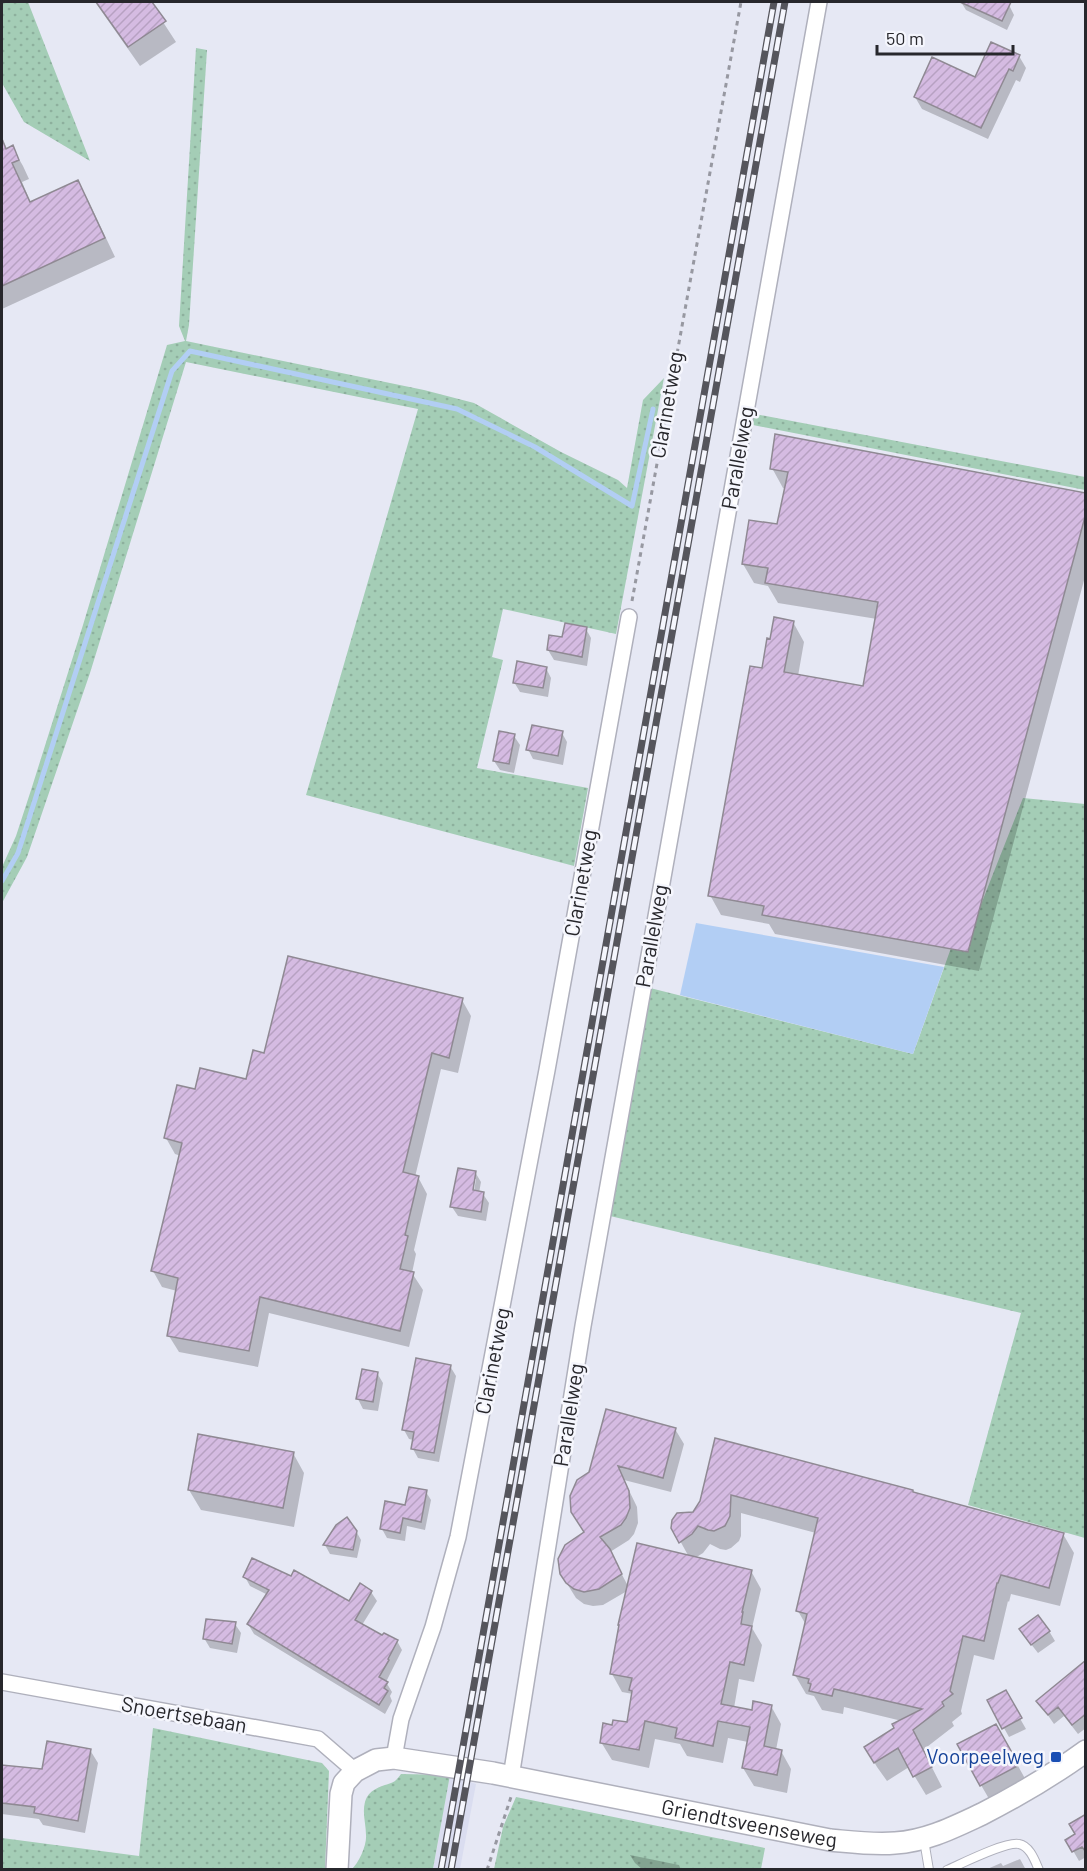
<svg xmlns="http://www.w3.org/2000/svg" width="1087" height="1871" font-family="Barlow,sans-serif">
  <defs>
    <pattern id="grass-dots" width="8" height="8" patternUnits="userSpaceOnUse" patternTransform="scale(1.5)"><rect width="8" height="8" fill="#a4cdb6"/><path d="M2 2h.1M6 6h.1" fill="none" stroke="#8db09d" stroke-width="1.8" stroke-linecap="round"/></pattern>
    <pattern id="building-hatch" width="6" height="6" patternUnits="userSpaceOnUse" patternTransform="scale(1.5)"><rect width="6" height="6" fill="#d5bbe2"/><path d="M-1 1l2-2M0 6l6-6M5 7l2-2" fill="none" stroke="#b7a1c2"/></pattern>
  </defs>
  <rect width="100%" height="100%" fill="#e6e8f4"/>
  <path fill="#daddf0" d="M 450,1775 L 476,1784 L 460,1869 L 433,1870 Z"/>
  <path fill="url(#grass-dots)" d="M 2,2 L 28,2 L 90,161 L 24,122 L 2,83 Z
    M 196,48 L 207,50 L 189,325 L 186,341 L 424,390 L 474,403 L 561,452 L 618,480 L 627,488 L 643,400 L 664,378 L 616,634 L 503,609 L 492,657 L 503,660 L 477,768 L 588,788 L 574,866 L 306,795 L 418,409 L 186,362 L 90,673 L 27,857 L 2,903 L 2,867 L 16,836 L 32,787 L 83,625 L 167,345 L 185,341 L 179,326 Z
    M 750,413 L 1085,477 L 1085,490 L 748,424 Z
    M 1023,798 L 1085,804 L 1085,1538 L 968,1505 L 1021,1313 L 610,1216 L 650,988 L 913,1054 L 951,948 L 963,950 Z
    M 153,1728 L 322,1763 L 329,1771 L 325,1869 L 2,1869 L 2,1838 L 139,1856 Z
    M 401,1774 L 450,1775 L 433,1869 L 351,1870 C 359,1863 367,1845 366,1835 C 366,1824 362,1813 365,1802 C 369,1789 380,1787 391,1783 C 395,1782 398,1778 401,1774 Z
    M 516,1797 L 765,1848 L 761,1869 L 494,1869 L 503,1827 Z"/>
  <path fill="#b2cef4" d="M 696,923 L 944,967 L 913,1054 L 680,995 Z"/>
  <path fill="#0003" fill-rule="evenodd" d="M 95,2 L 150,2 L 176,42 L 140,66 Z
    M 961,2 L 1001,2 L 1009,5 L 1014,15 L 1007,30 L 966,10 Z
    M 1019,56 L 1026,68 L 1020,82 L 1016,80 L 988,139 L 922,109 L 915,97 L 975,79 Z
    M 2,137 L 7,149 L 12,147 L 23,166 L 29,179 L 22,182 L 31,203 L 78,182 L 88,200 L 115,257 L 2,309 Z
    M 772,468 L 1086,495 L 1086,573 L 979,971 L 775,934 L 769,924 L 721,915 L 710,895 L 771,641 L 793,622 L 804,642 L 798,676 L 864,687 L 877,619 L 778,603 L 768,586 L 754,583 L 743,564 L 778,526 L 786,489 L 783,488 Z
    M 586,629 L 591,638 L 587,666 L 554,660 L 548,650 L 564,639 Z
    M 546,668 L 551,678 L 548,697 L 520,692 L 514,682 Z
    M 562,733 L 567,742 L 563,765 L 533,759 L 528,749 Z
    M 514,736 L 520,745 L 514,773 L 500,770 L 494,761 Z
    M 462,1000 L 471,1016 L 458,1073 L 441,1069 L 415,1177 L 418,1177 L 427,1194 L 414,1250 L 416,1254 L 412,1273 L 423,1290 L 409,1347 L 269,1313 L 258,1367 L 179,1352 L 169,1336 L 177,1291 L 162,1287 L 153,1271 L 181,1156 L 175,1154 L 166,1138 L 196,1091 L 247,1081 L 265,1055 Z
    M 475,1172 L 481,1182 L 479,1193 L 483,1194 L 489,1203 L 486,1221 L 458,1216 L 452,1207 ZM 473,1179 L 476,1179 L 473,1198 Z
    M 450,1366 L 456,1376 L 439,1462 L 418,1458 L 413,1449 L 414,1440 L 409,1439 L 404,1430 Z
    M 377,1373 L 383,1383 L 378,1411 L 363,1409 L 358,1399 Z
    M 675,1429 L 684,1444 L 671,1492 L 624,1480 L 637,1507 L 638,1523 L 634,1534 L 629,1540 L 610,1552 L 628,1586 L 689,1557 L 673,1528 L 694,1513 L 701,1502 L 716,1440 L 1063,1534 L 1074,1553 L 1060,1606 L 1011,1594 L 1009,1602 L 1008,1601 L 994,1660 L 974,1655 L 961,1711 L 962,1714 L 952,1722 L 954,1726 L 923,1750 L 942,1787 L 926,1795 L 909,1767 L 887,1781 L 877,1767 L 866,1748 L 896,1728 L 902,1721 L 844,1707 L 843,1714 L 822,1710 L 814,1696 L 806,1694 L 795,1675 L 806,1625 L 798,1611 L 816,1533 L 741,1513 L 741,1536 L 739,1541 L 731,1548 L 726,1550 L 720,1549 L 710,1544 L 703,1553 L 695,1558 L 751,1571 L 761,1589 L 752,1628 L 762,1645 L 754,1682 L 739,1679 L 734,1708 L 753,1712 L 771,1706 L 781,1724 L 776,1750 L 781,1751 L 791,1769 L 787,1793 L 754,1786 L 743,1768 L 748,1742 L 728,1738 L 723,1763 L 687,1756 L 680,1744 L 655,1739 L 649,1768 L 612,1760 L 601,1742 L 613,1726 L 628,1724 L 633,1694 L 622,1692 L 612,1674 L 627,1591 L 603,1605 L 593,1606 L 584,1604 L 576,1598 L 561,1574 L 585,1533 L 573,1490 Z
    M 293,1453 L 304,1473 L 294,1527 L 201,1510 L 189,1490 Z
    M 426,1492 L 431,1500 L 425,1530 L 407,1526 L 405,1541 L 387,1538 L 382,1529 Z
    M 337,1526 L 356,1531 L 361,1540 L 357,1558 L 330,1554 L 325,1545 Z
    M 245,1577 L 349,1604 L 371,1592 L 377,1601 L 362,1625 L 383,1637 L 397,1641 L 402,1650 L 386,1682 L 392,1692 L 390,1696 L 392,1701 L 385,1714 L 254,1634 L 248,1624 L 268,1595 L 250,1586 Z
    M 235,1624 L 241,1633 L 237,1653 L 210,1648 L 204,1638 Z
    M 1049,1631 L 1055,1641 L 1038,1653 L 1027,1639 Z
    M 1086,1668 L 1086,1728 L 1078,1734 L 1064,1716 L 1054,1724 L 1038,1701 Z
    M 1005,1692 L 1026,1729 L 1009,1737 L 989,1701 Z
    M 996,1726 L 1028,1784 L 992,1804 L 981,1785 Z
    M 90,1750 L 98,1763 L 85,1833 L 43,1825 L 39,1819 L 2,1814 L 2,1767 L 43,1771 Z
    M 1086,1814 L 1086,1857 L 1079,1861 L 1067,1840 L 1077,1835 L 1071,1824 Z
    M 630,1855 L 679,1865 L 681,1870 L 643,1870 L 635,1863 Z
    M 1020,1859 L 1026,1870 L 985,1870 L 1001,1863 L 1003,1866 Z"/>
  <g fill="none" stroke-linecap="round" stroke-linejoin="round">
    <path stroke="#b2cef4" stroke-width="5" d="M 2,881 L 18,853 L 172,371 L 190,351 L 457,409 L 535,447 L 632,506 L 653,409"/>
  </g>
  <path fill="url(#building-hatch)" stroke="#8f8993" stroke-width="1.5" d="M 96,2 L 152,2 L 166,21 L 128,47 Z
    M 960,2 L 1011,2 L 1002,21 Z
    M 991,42 L 1020,55 L 1013,71 L 1009,69 L 981,128 L 914,97 L 932,57 L 975,77 Z
    M 2,139 L 6,149 L 13,145 L 19,160 L 12,163 L 30,202 L 78,180 L 105,238 L 2,286 Z
    M 775,434 L 1086,493 L 1086,513 L 968,952 L 762,915 L 764,906 L 708,896 L 750,666 L 762,668 L 767,638 L 770,639 L 774,617 L 794,621 L 784,672 L 863,686 L 878,602 L 765,583 L 768,568 L 742,564 L 749,520 L 777,524 L 788,472 L 770,469 Z
    M 565,623 L 587,627 L 582,657 L 547,650 L 549,635 L 562,637 Z
    M 517,661 L 547,667 L 543,688 L 513,683 Z
    M 532,725 L 563,731 L 558,756 L 526,750 Z
    M 499,731 L 515,734 L 509,764 L 493,761 Z
    M 288,956 L 463,998 L 449,1058 L 432,1053 L 403,1172 L 419,1176 L 405,1235 L 408,1236 L 400,1269 L 414,1272 L 400,1331 L 260,1297 L 249,1351 L 167,1336 L 178,1278 L 151,1271 L 182,1143 L 164,1138 L 177,1085 L 195,1089 L 200,1068 L 246,1079 L 253,1050 L 264,1053 Z
    M 458,1168 L 476,1171 L 473,1190 L 484,1192 L 481,1212 L 450,1207 Z
    M 416,1358 L 451,1365 L 434,1453 L 411,1449 L 414,1432 L 402,1430 Z
    M 362,1369 L 378,1372 L 373,1402 L 356,1399 Z
    M 606,1409 L 676,1428 L 663,1478 L 618,1466 L 629,1491 L 630,1508 L 626,1518 L 621,1525 L 600,1537 L 610,1549 L 622,1574 L 599,1589 L 584,1592 L 574,1589 L 566,1583 L 560,1574 L 558,1559 L 565,1545 L 584,1532 L 571,1512 L 570,1496 L 577,1480 L 589,1472 Z
    M 198,1434 L 294,1452 L 283,1508 L 188,1490 Z
    M 715,1438 L 913,1490 L 913,1492 L 1064,1533 L 1049,1588 L 1001,1575 L 998,1583 L 997,1583 L 984,1641 L 963,1636 L 950,1691 L 953,1694 L 942,1702 L 944,1706 L 913,1730 L 932,1767 L 913,1777 L 898,1748 L 874,1763 L 864,1747 L 894,1728 L 892,1724 L 922,1709 L 834,1689 L 832,1696 L 809,1691 L 811,1684 L 808,1683 L 809,1679 L 793,1675 L 807,1614 L 796,1611 L 818,1518 L 731,1495 L 730,1516 L 725,1526 L 714,1531 L 708,1530 L 698,1526 L 692,1534 L 679,1543 L 671,1528 L 672,1520 L 677,1513 L 693,1512 L 700,1501 Z
    M 409,1487 L 427,1490 L 421,1522 L 403,1518 L 400,1533 L 380,1529 L 385,1501 L 405,1505 Z
    M 347,1517 L 357,1531 L 353,1550 L 323,1545 L 336,1525 Z
    M 637,1543 L 752,1570 L 742,1612 L 743,1612 L 741,1624 L 752,1626 L 744,1665 L 730,1662 L 721,1704 L 752,1710 L 753,1701 L 772,1705 L 764,1746 L 782,1750 L 777,1775 L 742,1768 L 750,1727 L 718,1721 L 713,1746 L 675,1738 L 677,1728 L 645,1721 L 639,1750 L 600,1743 L 603,1723 L 612,1725 L 613,1720 L 627,1722 L 632,1691 L 629,1690 L 632,1678 L 610,1674 L 619,1625 L 618,1625 Z
    M 252,1558 L 291,1576 L 294,1570 L 349,1601 L 360,1583 L 372,1591 L 355,1620 L 382,1635 L 384,1633 L 398,1640 L 388,1659 L 389,1660 L 379,1677 L 388,1682 L 384,1688 L 388,1691 L 379,1705 L 247,1624 L 269,1590 L 243,1577 Z
    M 1038,1615 L 1050,1631 L 1031,1645 L 1019,1629 Z
    M 206,1619 L 236,1622 L 232,1644 L 203,1639 Z
    M 1086,1660 L 1086,1714 L 1072,1725 L 1058,1707 L 1048,1715 L 1036,1701 Z
    M 1006,1690 L 1022,1718 L 1002,1729 L 987,1700 Z
    M 996,1724 L 1019,1765 L 980,1786 L 957,1744 Z
    M 47,1741 L 91,1749 L 78,1821 L 34,1813 L 35,1807 L 2,1803 L 2,1765 L 42,1769 Z
    M 1086,1814 L 1086,1852 L 1082,1847 L 1072,1852 L 1065,1840 L 1075,1834 L 1069,1824 Z"/>
  <g fill="none" stroke-linecap="round" stroke-linejoin="round">
    <defs>
      <path id="lane" d="M 924,1840 L 929,1870
        M 947,1870 C 961,1864 1006,1841 1019,1844 C 1030,1846 1035,1861 1039,1870"/>
      <path id="street" d="M 2,1682 L 318,1739 L 355,1771
        M 394,1758 L 401,1719 L 433,1627 L 458,1537 L 547,1070 L 629,617
        M 511,1777 L 583,1326 L 819,2"/>
      <g id="secondary">
        <path id="s1" d="M 337,1870 L 341,1794 L 344,1783 L 355,1771 L 376,1760 L 394,1758 L 493,1773 L 830,1840 C 852,1842 874,1845 895,1843 C 927,1841 954,1827 982,1814 C 1019,1795 1053,1775 1086,1751"/>
      </g>
    </defs>
    <use href="#lane" stroke="#afb0bc" stroke-width="10"/>
    <use href="#street" stroke="#afb0bc" stroke-width="18"/>
    <use href="#secondary" stroke="#afb0bc" stroke-width="24"/>
    <path stroke="#9798a1" stroke-width="3" stroke-dasharray="4.5 4.5" stroke-linecap="butt" d="M 632,601 L 741,2
      M 487,1870 L 511,1797"/>
    <use href="#lane" stroke="#fff" stroke-width="8"/>
    <use href="#street" stroke="#fff" stroke-width="15"/>
    <use href="#secondary" stroke="#fff" stroke-width="21"/>
    <defs>
      <path id="rail" d="M 441,1870 L 774,2
        M 451,1870 L 785,2"/>
    </defs>
    <use href="#rail" stroke="#55555c" stroke-width="7"/>
    <use href="#rail" stroke="#f5f6fd" stroke-width="4.5" stroke-dasharray="14" stroke-linecap="butt"/>
  </g>
  <rect fill="#1a4fb4" stroke="#f5f6fd" stroke-width="2" x="1050" y="1751" width="12" height="12" rx="3"/>
  <g text-anchor="middle" stroke-width="5" stroke-linejoin="round" paint-order="stroke">
    <g font-size="21" fill="#27272c" stroke="#f5f6fd">
      <text transform="translate(667 405) rotate(-80)" y="7">Clarinetweg</text>
      <text transform="translate(738 458) rotate(-80)" y="7">Parallelweg</text>
      <text transform="translate(581 883) rotate(-80)" y="7">Clarinetweg</text>
      <text transform="translate(652 936) rotate(-80)" y="7">Parallelweg</text>
      <text transform="translate(493 1361) rotate(-79)" y="7">Clarinetweg</text>
      <text transform="translate(569 1415) rotate(-81)" y="7">Parallelweg</text>
      <text transform="translate(184 1715) rotate(10)" y="7">Snoertsebaan</text>
      <text dy="7" stroke="none"><textPath href="#s1" startOffset="507">Griendtsveenseweg</textPath></text>
    </g>
    <g font-size="21" fill="#164399" stroke="#f5f6fd" text-anchor="end">
      <text x="1044" y="1764">Voorpeelweg</text>
    </g>
  </g>
  <rect width="1087" height="1871" fill="none" stroke="#27272c" stroke-width="6"/>
  <path d="M877 45v9h136v-9" fill="none" stroke="#27272c" stroke-width="3"/>
  <text x="886" y="45" font-size="18" fill="#27272c" stroke="#f5f6fd" stroke-width="4.5" paint-order="stroke">50 m</text>
</svg>
